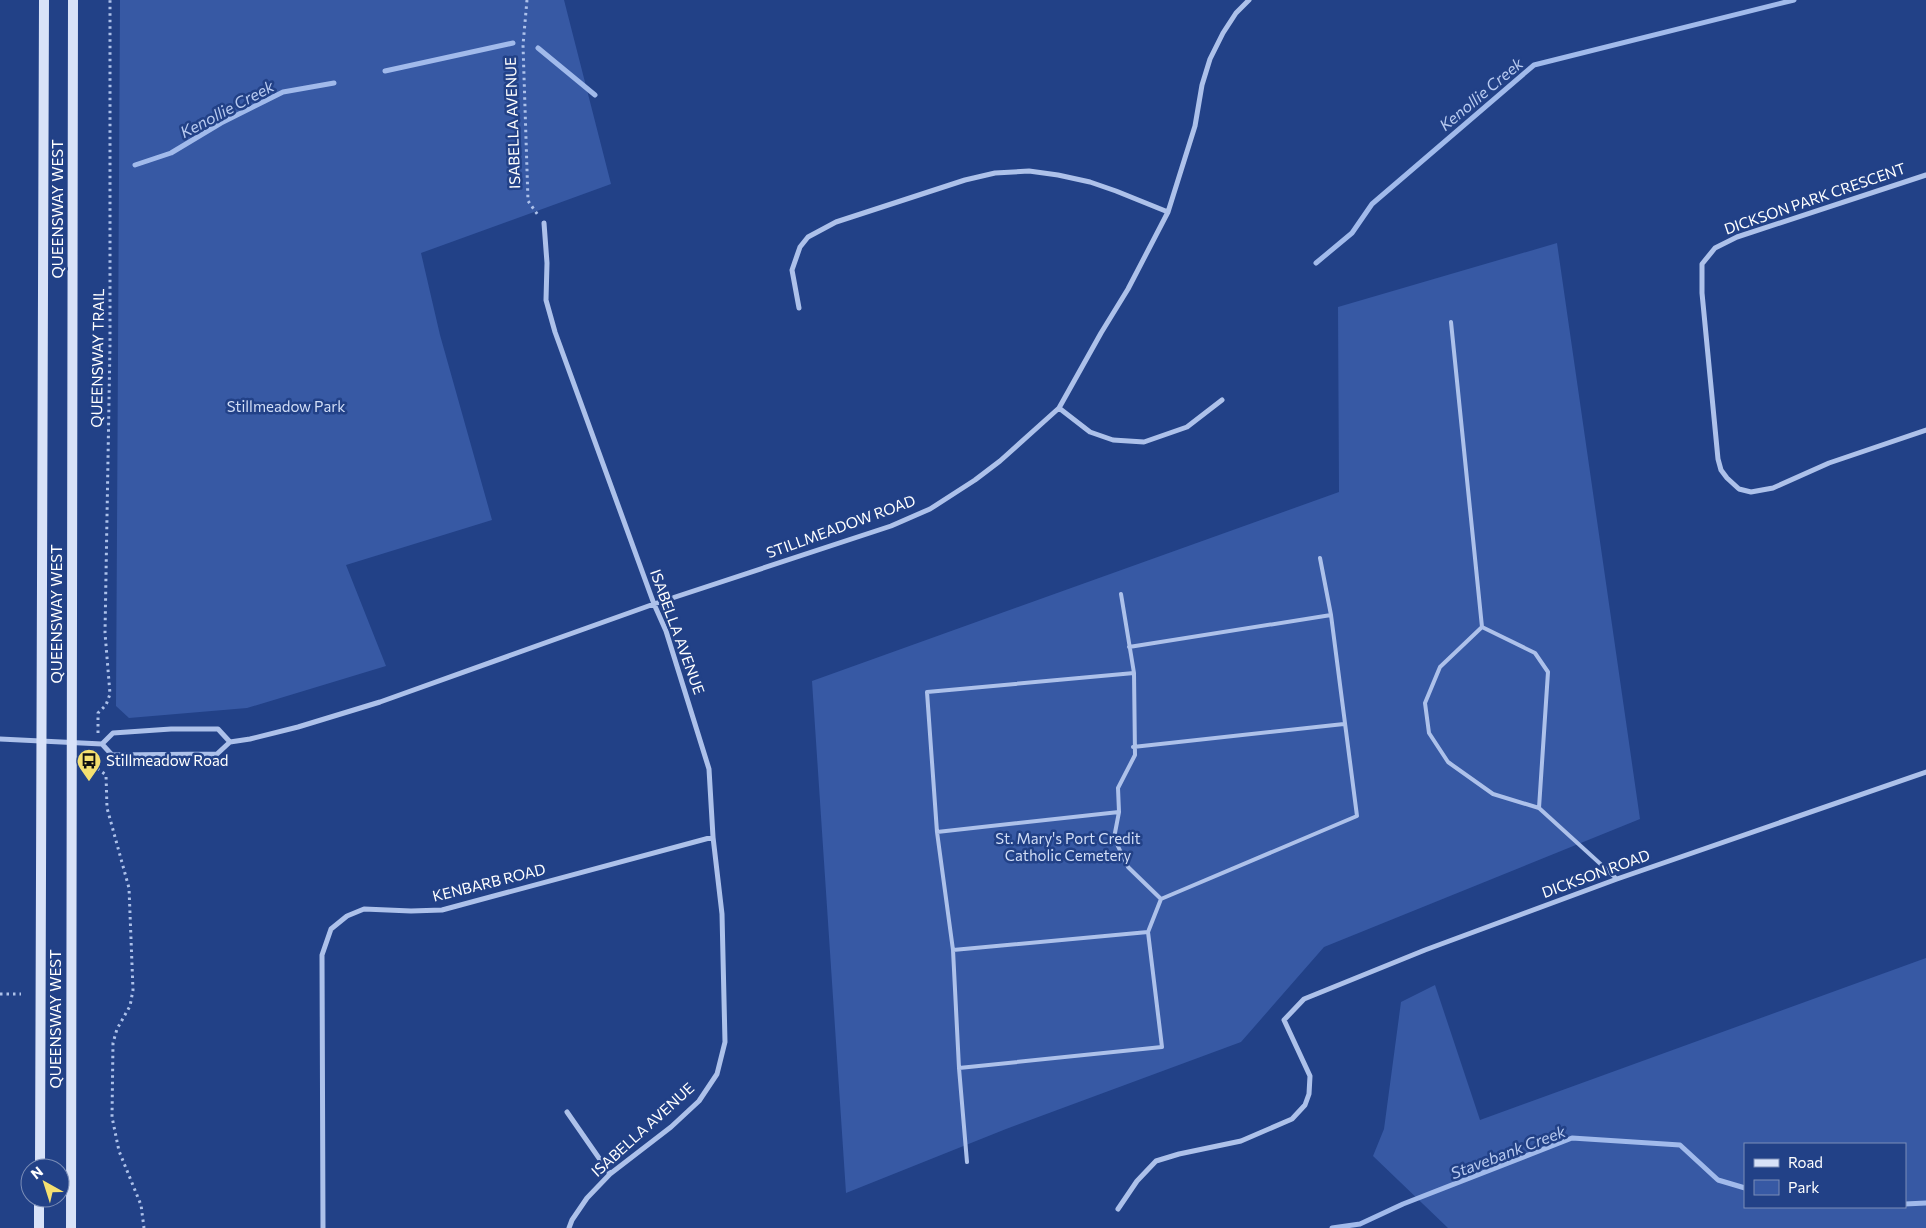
<svg xmlns="http://www.w3.org/2000/svg" width="1926" height="1228" font-family="Commissioner,sans-serif">
  <rect width="100%" height="100%" fill="#224187"/>
  <path fill="#3759a4" fill-rule="evenodd" d="M 120,0 L 564,0 L 611,184 L 421,253 L 440,335 L 492,520 L 346,565 L 386,666 L 247,708 L 129,718 L 116,706 Z
    M 1557,243 L 1640,819 L 1324,947 L 1241,1042 L 1006,1129 L 846,1193 L 812,681 L 1339,492 L 1338,307 Z
    M 1926,958 L 1926,1228 L 1448,1228 L 1373,1156 L 1384,1129 L 1401,1002 L 1435,985 L 1480,1120 ZM 1745,1144 L 1905,1144 L 1905,1207 L 1745,1207 Z"/>
  <g fill="none" stroke-linecap="round" stroke-linejoin="round">
    <path stroke="#a1baeb" stroke-width="5" d="M 538,48 L 595,95
      M 385,71 L 513,43
      M 135,165 L 171,153 L 221,123 L 283,92 L 334,83
      M 1316,263 L 1352,233 L 1372,204 L 1534,65 L 1794,0
      M 1905,1204 L 1926,1203
      M 1332,1228 L 1360,1224 L 1403,1204 L 1572,1138 L 1680,1145 L 1718,1180 L 1745,1188"/>
    <path stroke="#adc1ea" stroke-width="3" stroke-dasharray="2.5 4" stroke-linecap="butt" d="M 527,0 L 523,45 L 528,201 L 538,215
      M 98,733 L 98,713 L 106,705 L 110,694 L 105,633 L 110,343 L 110,0
      M 98,755 L 98,769 L 106,775 L 107,808 L 129,888 L 133,990 L 130,1006 L 117,1029 L 113,1043 L 112,1117 L 119,1151 L 141,1205 L 144,1228
      M 0,994 L 21,994"/>
    <path stroke="#adc1ea" stroke-width="4" d="M 1451,322 L 1482,627 L 1440,667 L 1425,703 L 1429,733 L 1448,762 L 1493,794 L 1539,808 L 1617,879
      M 1121,594 L 1134,673 L 1135,755 L 1118,788 L 1119,812 L 1114,838 L 1128,867 L 1161,899 L 1357,816 L 1331,615 L 1320,558
      M 1482,627 L 1535,653 L 1548,672 L 1539,808
      M 1129,647 L 1331,615
      M 1133,747 L 1344,724
      M 937,832 L 1119,812
      M 953,950 L 1148,932
      M 959,1068 L 1162,1047 L 1148,932 L 1161,899
      M 967,1162 L 959,1068 L 953,950 L 937,832 L 927,692 L 1134,673"/>
    <path stroke="#adc1ea" stroke-width="5" d="M 1926,175 L 1737,237 L 1715,248 L 1702,264 L 1702,293 L 1718,459 L 1721,470 L 1727,478 L 1739,489 L 1751,492 L 1773,488 L 1829,463 L 1926,430
      M 544,223 L 547,263 L 546,300 L 555,332 L 654,604 L 666,631 L 709,769 L 713,837 L 722,914 L 725,1042 L 717,1074 L 699,1101 L 671,1127 L 610,1174 L 587,1198 L 572,1220 L 569,1228
      M 799,308 L 792,270 L 800,247 L 808,237 L 836,222 L 965,180 L 995,173 L 1029,171 L 1058,175 L 1090,182 L 1116,191 L 1168,212
      M 1059,408 L 1090,432 L 1113,440 L 1144,442 L 1187,427 L 1222,400
      M 0,739 L 102,744 L 112,755 L 217,754 L 230,742 L 250,739 L 298,727 L 380,702 L 654,604 L 891,526 L 930,509 L 975,480 L 1000,461 L 1059,408 L 1101,333 L 1128,289 L 1168,212 L 1195,126 L 1202,85 L 1210,59 L 1223,33 L 1236,13 L 1249,0
      M 102,744 L 113,733 L 171,729 L 218,729 L 230,742
      M 567,1112 L 610,1174
      M 1118,1209 L 1137,1181 L 1156,1161 L 1179,1154 L 1241,1141 L 1292,1119 L 1305,1105 L 1309,1094 L 1310,1076 L 1284,1020 L 1304,999 L 1425,950 L 1617,879 L 1926,772
      M 323,1228 L 322,955 L 331,929 L 347,916 L 364,909 L 411,911 L 442,910 L 713,837"/>
    <path stroke="#d8e2f8" stroke-width="10" d="M 40,1168 L 44,0
      M 39,1228 L 39,1198
      M 71,1228 L 73,0"/>
  </g>
  <defs>
    <symbol id="bus-pin" viewBox="-11 -11 22 30"><path d="M0 17L-7.5 6A9.5 9.5 0 1 1 7.5 6Z" fill="#f5e070" stroke="#224187"/><path d="M-5-6H5V4H4V6H2V4H-2V6H-4V4H-5ZM-3.5-4V0h7V-4ZM-3.5 1.2v1.5H-2V1.2ZM2 1.2v1.5H3.5V1.2Z" fill="#111"/></symbol>
  </defs>
  <g fill-rule="evenodd">
    <use href="#bus-pin" x="75" y="747" width="28" height="38"/>
  </g>
  <g text-anchor="middle" stroke-width="5" stroke-linejoin="round" paint-order="stroke">
    <g font-size="15" fill="#fff" stroke="#224187">
      <text transform="translate(513 123) rotate(-92)" y="5">ISABELLA AVENUE</text>
      <text transform="translate(1815 199) rotate(-19)" y="5">DICKSON PARK CRESCENT</text>
      <text transform="translate(58 209) rotate(-90)" y="5">QUEENSWAY WEST</text>
      <text transform="translate(98 358) rotate(-89)" y="5">QUEENSWAY TRAIL</text>
      <text transform="translate(841 527) rotate(-20)" y="5">STILLMEADOW ROAD</text>
      <text transform="translate(57 614) rotate(-90)" y="5">QUEENSWAY WEST</text>
      <text transform="translate(677 632) rotate(70)" y="5">ISABELLA AVENUE</text>
      <text transform="translate(1596 874) rotate(-20)" y="5">DICKSON ROAD</text>
      <text transform="translate(489 883) rotate(-14)" y="5">KENBARB ROAD</text>
      <text transform="translate(56 1019) rotate(-90)" y="5">QUEENSWAY WEST</text>
      <text transform="translate(643 1130) rotate(-42)" y="5">ISABELLA AVENUE</text>
    </g>
    <g font-size="15" fill="#d2def7" stroke="#224187">
      <text x="286" y="412">Stillmeadow Park</text>
      <text x="1068" y="844">St. Mary's Port Credit<tspan x="1068" dy="17">Catholic Cemetery</tspan></text>
    </g>
    <g font-size="15" fill="#fff" stroke="#224187" text-anchor="start">
      <text x="106" y="766">Stillmeadow Road</text>
    </g>
    <g font-size="16" font-style="italic" fill="#b9cbf1" stroke="#224187">
      <text transform="translate(1481 94) rotate(-40)" y="6">Kenollie Creek</text>
      <text transform="translate(227 109) rotate(-28)" y="6">Kenollie Creek</text>
      <text transform="translate(1508 1152) rotate(-21)" y="6">Stavebank Creek</text>
    </g>
  </g>
  <rect x="1744" y="1143" width="162" height="65" fill="#224187" stroke="#7a8db7"/>
  <rect x="1754" y="1159" width="25" height="8" fill="#d8e2f8" stroke="#7a8db7"/>
  <text x="1788" y="1168" font-size="15" fill="#ffffff">Road</text>
  <rect x="1754" y="1180" width="25" height="15" fill="#3759a4" stroke="#7a8db7"/>
  <text x="1788" y="1193" font-size="15" fill="#ffffff">Park</text>
  <g transform="translate(45 1183) rotate(321)"><circle r="24" fill="#224187" stroke="#7a8db7"/>
  <path d="M0-4L9 19L0 12L-9 19Z" fill="#f5e070"/>
  <text y="-8" font-size="14" font-weight="bold" text-anchor="middle" fill="#ffffff">N</text>
  </g>
</svg>
